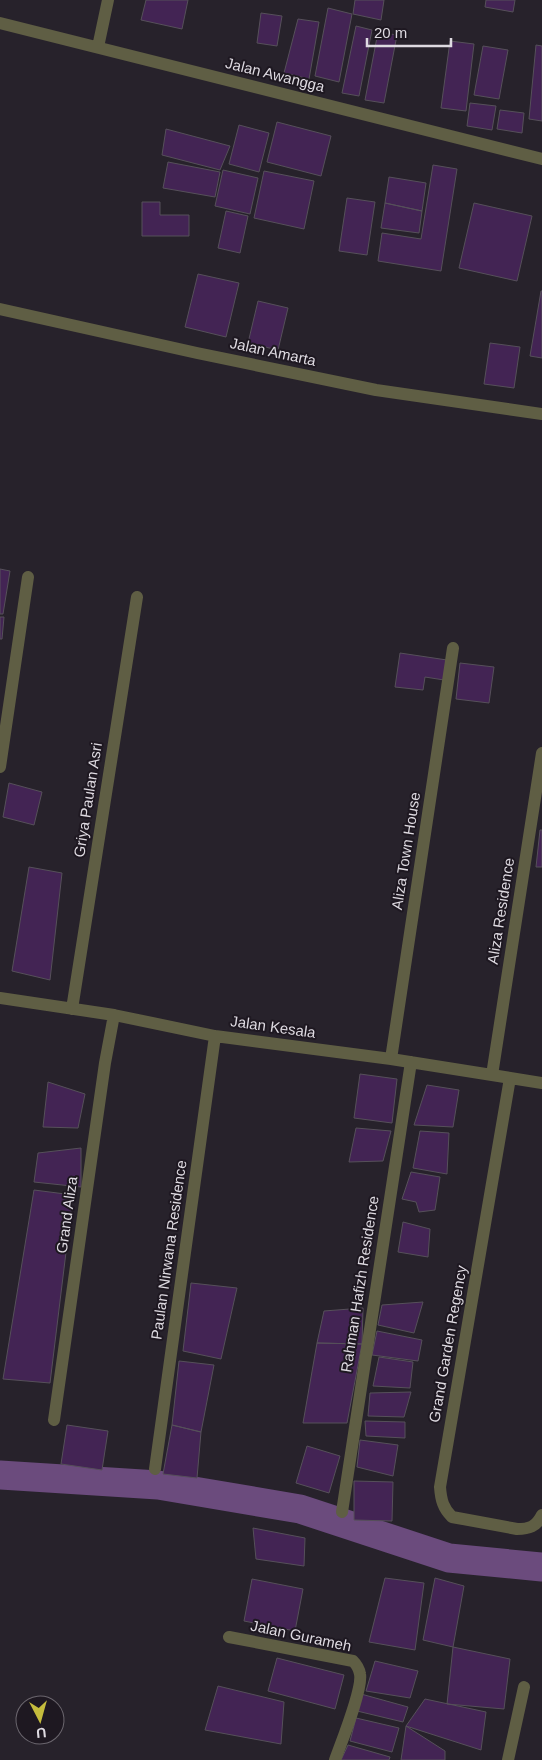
<svg xmlns="http://www.w3.org/2000/svg" width="542" height="1760" font-family="Helvetica,sans-serif">
  <rect width="100%" height="100%" fill="#27222b"/>
  <g fill="none" stroke-linecap="round" stroke-linejoin="round">
    <path stroke="#6b4b7d" stroke-width="29" d="M 0,1475 L 158,1485 L 300,1509 L 449,1558 L 542,1567"/>
  </g>
  <path fill="#432454" stroke="#56505a" d="M 146,0 L 188,0 L 182,29 L 141,20 Z
    M 355,0 L 384,0 L 381,20 L 353,14 Z
    M 486,0 L 515,0 L 513,12 L 485,7 Z
    M 328,8 L 352,14 L 339,82 L 315,76 Z
    M 261,13 L 282,16 L 277,46 L 257,43 Z
    M 298,19 L 319,22 L 309,79 L 284,73 Z
    M 356,26 L 372,30 L 359,96 L 342,93 Z
    M 378,32 L 397,35 L 384,103 L 365,100 Z
    M 450,41 L 474,44 L 466,111 L 441,108 Z
    M 536,45 L 542,46 L 542,121 L 529,119 Z
    M 483,46 L 508,50 L 499,99 L 474,95 Z
    M 470,103 L 496,106 L 492,130 L 467,126 Z
    M 500,110 L 524,113 L 522,133 L 497,129 Z
    M 277,122 L 331,136 L 321,176 L 267,162 Z
    M 239,125 L 269,133 L 259,172 L 229,164 Z
    M 166,129 L 230,146 L 220,170 L 162,155 Z
    M 168,162 L 220,172 L 215,197 L 163,188 Z
    M 433,165 L 457,169 L 441,271 L 378,261 L 382,233 L 421,239 Z
    M 223,170 L 258,178 L 250,214 L 215,206 Z
    M 264,171 L 314,181 L 304,229 L 254,218 Z
    M 389,177 L 426,183 L 422,211 L 385,203 Z
    M 347,198 L 375,202 L 367,255 L 339,251 Z
    M 142,202 L 160,202 L 160,215 L 189,215 L 189,236 L 142,236 Z
    M 385,203 L 422,211 L 419,233 L 381,228 Z
    M 474,203 L 532,216 L 517,281 L 459,268 Z
    M 226,211 L 248,216 L 240,253 L 218,248 Z
    M 198,274 L 239,283 L 226,337 L 185,327 Z
    M 541,291 L 542,291 L 542,358 L 530,356 Z
    M 258,301 L 288,308 L 278,350 L 248,343 Z
    M 490,343 L 520,347 L 514,388 L 484,384 Z
    M 0,569 L 10,571 L 3,614 L 0,614 Z
    M 0,617 L 4,617 L 2,639 L 0,639 Z
    M 400,653 L 447,660 L 444,680 L 425,677 L 423,690 L 395,687 Z
    M 460,663 L 494,667 L 489,703 L 456,699 Z
    M 9,783 L 42,792 L 34,825 L 3,817 Z
    M 540,830 L 542,830 L 542,867 L 536,867 Z
    M 29,867 L 62,873 L 50,980 L 12,971 Z
    M 360,1074 L 397,1079 L 392,1123 L 354,1118 Z
    M 48,1082 L 85,1094 L 78,1128 L 43,1127 Z
    M 427,1085 L 459,1090 L 453,1127 L 414,1125 Z
    M 356,1128 L 391,1131 L 383,1161 L 349,1162 Z
    M 420,1131 L 449,1133 L 447,1174 L 413,1168 Z
    M 81,1148 L 81,1187 L 34,1182 L 38,1153 Z
    M 411,1172 L 440,1177 L 435,1210 L 419,1212 L 416,1202 L 402,1199 Z
    M 34,1190 L 73,1195 L 50,1383 L 3,1379 Z
    M 403,1222 L 430,1229 L 428,1257 L 398,1252 Z
    M 191,1283 L 237,1288 L 221,1359 L 183,1351 Z
    M 423,1302 L 414,1333 L 378,1325 L 382,1305 Z
    M 363,1308 L 362,1344 L 317,1343 L 324,1311 Z
    M 377,1331 L 422,1340 L 418,1361 L 372,1355 Z
    M 317,1343 L 362,1344 L 347,1423 L 303,1423 Z
    M 379,1357 L 413,1362 L 410,1388 L 373,1386 Z
    M 179,1361 L 214,1365 L 201,1432 L 172,1425 Z
    M 411,1392 L 404,1417 L 368,1416 L 370,1393 Z
    M 365,1421 L 405,1422 L 405,1438 L 366,1436 Z
    M 67,1425 L 108,1431 L 102,1470 L 61,1464 Z
    M 172,1425 L 201,1432 L 197,1478 L 163,1474 Z
    M 360,1440 L 398,1445 L 393,1476 L 357,1467 Z
    M 307,1446 L 340,1456 L 329,1493 L 296,1483 Z
    M 354,1481 L 393,1482 L 392,1521 L 354,1520 Z
    M 253,1528 L 305,1538 L 304,1566 L 256,1559 Z
    M 385,1578 L 424,1583 L 415,1650 L 369,1642 Z
    M 435,1578 L 464,1586 L 453,1647 L 423,1640 Z
    M 252,1579 L 303,1589 L 295,1631 L 244,1621 Z
    M 453,1647 L 510,1659 L 504,1709 L 447,1704 Z
    M 277,1658 L 344,1675 L 335,1709 L 268,1691 Z
    M 375,1661 L 418,1671 L 410,1698 L 366,1691 Z
    M 218,1686 L 284,1702 L 281,1744 L 205,1730 Z
    M 361,1694 L 408,1707 L 403,1722 L 357,1711 Z
    M 425,1699 L 486,1712 L 481,1750 L 406,1726 Z
    M 356,1718 L 399,1728 L 392,1752 L 350,1741 Z
    M 406,1726 L 445,1751 L 445,1760 L 401,1760 Z
    M 348,1745 L 390,1757 L 389,1760 L 341,1760 Z"/>
  <g fill="none" stroke-linecap="round" stroke-linejoin="round">
    <path stroke="#5f5e44" stroke-width="12" d="M 0,23 L 542,159
      M 98,47 L 108,0
      M 0,309 L 197,353 L 376,390 L 542,414
      M 0,767 L 28,577
      M 0,998 L 114,1015 L 215,1036 L 391,1059 L 542,1083
      M 72,1009 L 137,597
      M 391,1059 L 453,648
      M 492,1075 L 542,753
      M 510,1078 L 440,1487 C 441,1500 443,1508 452,1517 L 517,1529 C 529,1529 536,1527 542,1515
      M 54,1420 L 105,1063 L 114,1015
      M 155,1469 L 215,1036
      M 342,1512 L 411,1062
      M 229,1637 L 353,1661 C 357,1665 359,1668 360,1674 C 363,1689 341,1743 335,1760
      M 508,1760 L 524,1687"/>
  </g>
  <g text-anchor="middle" stroke-width="4" stroke-linejoin="round" paint-order="stroke">
    <g font-size="15" fill="#dedae1" stroke="#1e1821">
      <text transform="translate(275 75) rotate(14)" y="5">Jalan Awangga</text>
      <text transform="translate(273 352) rotate(12)" y="5">Jalan Amarta</text>
      <text transform="translate(88 800) rotate(-81)" y="5">Griya Paulan Asri</text>
      <text transform="translate(406 851) rotate(-81)" y="5">Aliza Town House</text>
      <text transform="translate(501 911) rotate(-81)" y="5">Aliza Residence</text>
      <text transform="translate(273 1027) rotate(8)" y="5">Jalan Kesala</text>
      <text transform="translate(67 1215) rotate(-82)" y="5">Grand Aliza</text>
      <text transform="translate(169 1250) rotate(-82)" y="5">Paulan Nirwana Residence</text>
      <text transform="translate(360 1284) rotate(-81)" y="5">Rahman Hafizh Residence</text>
      <text transform="translate(448 1344) rotate(-80)" y="5">Grand Garden Regency</text>
      <text transform="translate(301 1636) rotate(12)" y="5">Jalan Gurameh</text>
    </g>
  </g>
  <g transform="translate(40 1720) rotate(174)"><circle r="24" fill="#1e1821" stroke="#6b666e"/>
  <path d="M0-4L9 19L0 12L-9 19Z" fill="#c5bc3d"/>
  <text y="-8" font-size="14" font-weight="bold" text-anchor="middle" fill="#dedae1">U</text>
  </g>
  <path d="M367 38v8h84v-8" fill="none" stroke="#dedae1" stroke-width="2.5"/>
  <text x="374" y="38" font-size="15" fill="#dedae1" stroke="#1e1821" stroke-width="4" paint-order="stroke">20 m</text>
</svg>
